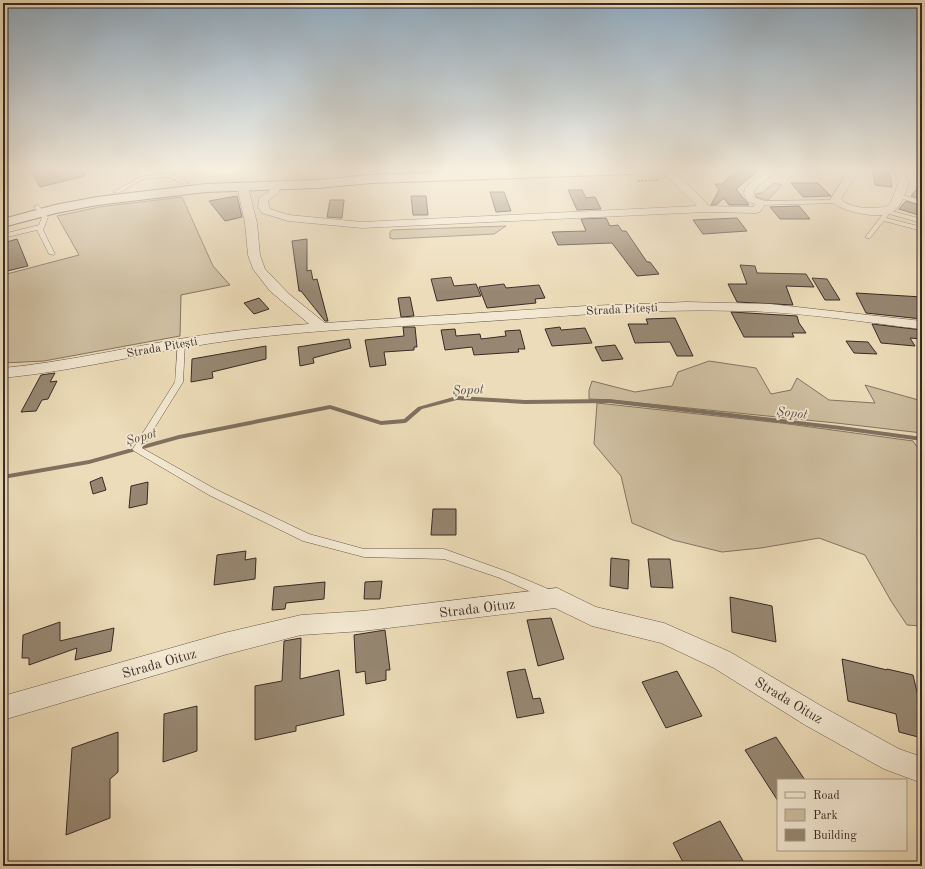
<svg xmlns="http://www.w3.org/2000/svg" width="925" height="869" font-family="'Old Standard TT',serif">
  <rect width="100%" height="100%" fill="#eddcb9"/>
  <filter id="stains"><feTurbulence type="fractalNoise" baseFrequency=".005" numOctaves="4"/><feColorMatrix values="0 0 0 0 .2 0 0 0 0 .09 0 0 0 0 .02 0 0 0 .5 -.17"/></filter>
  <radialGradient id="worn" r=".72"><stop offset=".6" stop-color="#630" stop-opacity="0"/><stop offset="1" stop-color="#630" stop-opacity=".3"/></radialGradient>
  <path fill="#cebea0" stroke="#847463" d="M 774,183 L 782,185 L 768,200 L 756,197 L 756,194 L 762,193 Z
    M 182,197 L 213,266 L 230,285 L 181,295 L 180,336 L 44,361 L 3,363 L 3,275 L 79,255 L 57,216 L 99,207 Z
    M 506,226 L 494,234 L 393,239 L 390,238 L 390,232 L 392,230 Z
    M 709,361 L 756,368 L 771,394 L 791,390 L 797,378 L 829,400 L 875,403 L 865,385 L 922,401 L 922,433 L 836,423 L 610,400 L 589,399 L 589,390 L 592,381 L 635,392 L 672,386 L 678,372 Z
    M 597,403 L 781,423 L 913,441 L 922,454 L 922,626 L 907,625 L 891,601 L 865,555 L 819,538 L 761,548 L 722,552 L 673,540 L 632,523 L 621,476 L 594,444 Z"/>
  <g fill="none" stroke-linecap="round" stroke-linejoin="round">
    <path fill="#807160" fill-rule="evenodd" d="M 457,396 L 525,400 L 609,399 L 841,426 L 922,437 L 922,441 L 841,430 L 609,403 L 525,404 L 457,400 L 422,409 L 407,422 L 405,423 L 381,425 L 330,409 L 179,439 L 89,464 L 3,479 L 3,475 L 89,460 L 179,435 L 330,405 L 381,421 L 404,419 L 418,407 Z"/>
  </g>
  <path fill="#978772" stroke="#392b26" d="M 30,170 L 84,170 L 85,176 L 40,187 Z
    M 737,170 L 759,170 L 736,189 L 749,205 L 729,205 L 724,198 L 716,205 L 711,205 L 719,190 L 715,184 L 722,184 Z
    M 873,170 L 889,170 L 892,187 L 875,185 Z
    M 791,183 L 818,183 L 831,196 L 803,197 Z
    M 922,183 L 922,199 L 911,196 Z
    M 568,190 L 582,190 L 586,198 L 595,197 L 601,209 L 577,210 Z
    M 490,192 L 504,192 L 511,211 L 496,212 Z
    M 237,196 L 242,217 L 225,221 L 209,201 Z
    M 411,196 L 426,196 L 428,215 L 413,215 Z
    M 330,200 L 344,200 L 342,218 L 327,217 Z
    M 906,201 L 922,206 L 922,216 L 899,209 Z
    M 799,206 L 810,219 L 780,219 L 770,207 Z
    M 606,218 L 610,226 L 618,225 L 622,231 L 626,231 L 647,262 L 650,262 L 659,274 L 637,276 L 612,243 L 558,245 L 552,232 L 586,231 L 581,219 Z
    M 737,218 L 747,231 L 703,234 L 693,220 Z
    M 17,239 L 28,266 L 3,272 L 3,243 Z
    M 307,239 L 307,271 L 311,270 L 313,280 L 317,279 L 328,321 L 325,321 L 301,291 L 299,291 L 292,241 Z
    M 740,265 L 755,266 L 757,273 L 806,274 L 814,287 L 786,286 L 793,305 L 737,302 L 728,284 L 747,284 Z
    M 451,277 L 454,286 L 476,284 L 481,296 L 437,301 L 431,279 Z
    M 812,278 L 827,279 L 840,300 L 825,300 Z
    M 504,284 L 506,288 L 539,285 L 545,298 L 535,299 L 536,303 L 487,308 L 479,287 Z
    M 856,293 L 922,297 L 922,319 L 866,313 Z
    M 410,297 L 414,316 L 401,317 L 398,298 Z
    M 259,298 L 269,309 L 254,314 L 244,303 Z
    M 731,312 L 797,316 L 799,323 L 806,333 L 792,333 L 794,337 L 744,337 Z
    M 675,318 L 693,356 L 677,356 L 670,342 L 635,343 L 628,324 L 648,324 L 646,319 Z
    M 872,324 L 922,330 L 922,339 L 910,338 L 915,346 L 881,343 Z
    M 403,327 L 415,327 L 417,347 L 414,347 L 414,350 L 384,352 L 386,365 L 370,367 L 365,340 L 404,336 Z
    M 560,327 L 561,330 L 585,328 L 592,343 L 552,346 L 545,329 Z
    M 455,329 L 456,336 L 480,334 L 481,339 L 506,336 L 505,331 L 520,330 L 525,349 L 518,349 L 519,352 L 474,355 L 472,347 L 445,350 L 441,330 Z
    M 349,339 L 351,348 L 313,358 L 314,363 L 300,366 L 298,347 Z
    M 846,341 L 868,342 L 877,354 L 854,353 Z
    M 615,345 L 623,359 L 602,361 L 595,347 Z
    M 266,346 L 266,359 L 212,372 L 213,378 L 191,382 L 192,359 Z
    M 55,373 L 50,382 L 57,381 L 48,399 L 42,400 L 36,411 L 21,412 L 41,375 Z
    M 102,477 L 106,490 L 93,494 L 90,482 Z
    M 148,482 L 147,504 L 129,508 L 131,486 Z
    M 433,509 L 456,509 L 456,535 L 431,535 Z
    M 246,551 L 245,560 L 256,558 L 255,579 L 214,585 L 217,555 Z
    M 611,558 L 629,560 L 628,589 L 610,586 Z
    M 648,559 L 670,559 L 673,588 L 651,587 Z
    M 382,581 L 380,599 L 364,599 L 365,582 Z
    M 325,582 L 324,599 L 286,603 L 285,609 L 272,610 L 274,587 Z
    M 730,597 L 772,606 L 776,642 L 732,632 Z
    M 551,618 L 564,659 L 538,666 L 527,620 Z
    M 60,622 L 60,641 L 114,628 L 111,651 L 75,660 L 77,648 L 29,665 L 29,658 L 22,658 L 23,635 Z
    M 385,630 L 390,670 L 386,670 L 386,680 L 366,684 L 365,671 L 356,673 L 354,635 Z
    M 301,638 L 300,679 L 339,670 L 344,715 L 296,726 L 296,731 L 255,740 L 255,686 L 282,681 L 284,641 Z
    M 842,659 L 887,670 L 887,669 L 913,675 L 922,713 L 922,738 L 899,732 L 896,714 L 848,701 Z
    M 525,669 L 533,699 L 540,698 L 544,713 L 517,718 L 507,672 Z
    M 677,671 L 702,716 L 666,728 L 642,682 Z
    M 197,706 L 197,751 L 163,762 L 164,714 Z
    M 118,732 L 118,772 L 110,779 L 110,818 L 66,835 L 72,748 Z
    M 776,737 L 805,780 L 778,780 L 778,801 L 745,750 Z
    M 720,821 L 746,866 L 685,866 L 673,843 Z"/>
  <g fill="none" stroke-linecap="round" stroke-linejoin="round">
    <defs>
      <path id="service" d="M 169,173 L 189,183 L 184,184 L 168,177 L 144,179 L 118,193 L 113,192 L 141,177 Z
        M 899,194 L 922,201 L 922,205 L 897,197 L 896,196 Z
        M 837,200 L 840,202 L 839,203 L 761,205 L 758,203 L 761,201 Z
        M 37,205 L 39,206 L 48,217 L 43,230 L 55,254 L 54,255 L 49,254 L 37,230 L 3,238 L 3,234 L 39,225 L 42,217 L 34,207 Z
        M 888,210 L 922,219 L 922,223 L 889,214 L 886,218 L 922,227 L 922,231 L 884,221 L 870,238 L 866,238 L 866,236 L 884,213 Z
        M 178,341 L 184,341 L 185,343 L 183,382 L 142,448 L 215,489 L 309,534 L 364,549 L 444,549 L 508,572 L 553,591 L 555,595 L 553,599 L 549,600 L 500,578 L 444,559 L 364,557 L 303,541 L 209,495 L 134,451 L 132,449 L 134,447 L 175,382 Z"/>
      <path id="minor" d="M 164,170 L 174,170 L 173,177 L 165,177 Z
        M 660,170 L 671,170 L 693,189 L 709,206 L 753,207 L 755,204 L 748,202 L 744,194 L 745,188 L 766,170 L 778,170 L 755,189 L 754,194 L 756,198 L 765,201 L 766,203 L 760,212 L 756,213 L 706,212 L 362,228 L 288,221 L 262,213 L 258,207 L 259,198 L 269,191 L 271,184 L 275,183 L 280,186 L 279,192 L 268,201 L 270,209 L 289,215 L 362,222 L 697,206 Z
        M 849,170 L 859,170 L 841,199 C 852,210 872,208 886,207 L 891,202 L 899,182 L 895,175 L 895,170 L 905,170 L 905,175 L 909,182 C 905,192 903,205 893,212 C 881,220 839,212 830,200 Z
        M 243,184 L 248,187 L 257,223 L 260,255 L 265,269 L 289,294 L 325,323 L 586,306 L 686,302 L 770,304 L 922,321 L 922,329 C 862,322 802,312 742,311 C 647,308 553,317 459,323 C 386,327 313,330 241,339 C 161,349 83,370 3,378 L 3,368 C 65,362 124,348 185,338 C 226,331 268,327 309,324 L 270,291 L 253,269 L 248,255 L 245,223 L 238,191 L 238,187 Z
        M 557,588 L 596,607 L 664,623 L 730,652 L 823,707 L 899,749 L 922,757 L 922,783 L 884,769 L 805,725 L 714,668 L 661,643 L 592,626 L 555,608 L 363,631 L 301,635 L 224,655 L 3,720 L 3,696 L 224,633 L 301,615 L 363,611 Z"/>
      <path id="tertiary" d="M 510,170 L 638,170 L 637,173 L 632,174 L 371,183 L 317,188 L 206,192 L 97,205 L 56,213 L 3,227 L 3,219 L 55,205 L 97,197 L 206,184 L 317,180 L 371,175 Z"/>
    </defs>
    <use href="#service" stroke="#66574b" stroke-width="1"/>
    <use href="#minor" stroke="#66574b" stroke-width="1"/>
    <use href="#tertiary" stroke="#66574b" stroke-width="2"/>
    <path stroke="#392b26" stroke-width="1.5" stroke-dasharray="2 1.5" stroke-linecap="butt" d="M 638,181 L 659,180"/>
    <use href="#service" fill="#f3e8d2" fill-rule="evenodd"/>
    <use href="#minor" fill="#f3e8d2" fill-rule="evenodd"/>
    <use href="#tertiary" fill="#f3e8d2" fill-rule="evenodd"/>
  </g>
  <linearGradient id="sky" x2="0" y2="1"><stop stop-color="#91acc1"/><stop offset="0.58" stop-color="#f7efe0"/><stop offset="1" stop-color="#f7efe0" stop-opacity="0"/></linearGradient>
  <rect width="925" height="292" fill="url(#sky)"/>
  <g text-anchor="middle" stroke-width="3.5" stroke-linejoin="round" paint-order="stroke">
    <g font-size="12" fill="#392b26" stroke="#f3e8d2">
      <text transform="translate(622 309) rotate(-3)" y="4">Strada Pitești</text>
      <text transform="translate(162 347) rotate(-10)" y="4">Strada Pitești</text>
    </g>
    <g font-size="13" font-style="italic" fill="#5d4e43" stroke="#f3e8d2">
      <text transform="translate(468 389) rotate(-2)" y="5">Șopot</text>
      <text transform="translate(792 412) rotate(7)" y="5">Șopot</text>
      <text transform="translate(141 436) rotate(-16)" y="5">Șopot</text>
    </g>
    <g font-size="14" fill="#392b26" stroke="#f3e8d2">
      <text transform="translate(477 608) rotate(-7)" y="5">Strada Oituz</text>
      <text transform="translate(159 663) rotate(-16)" y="5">Strada Oituz</text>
      <text transform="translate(789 700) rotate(31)" y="5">Strada Oituz</text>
    </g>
  </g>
  <rect width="925" height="869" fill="none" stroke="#eddcb9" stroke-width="16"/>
  <rect x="4" y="4" width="917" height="861" fill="none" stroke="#392b26" stroke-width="2"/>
  <rect x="8" y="8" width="909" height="853" fill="none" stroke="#392b26"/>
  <rect x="777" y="779" width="130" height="72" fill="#f3e8d2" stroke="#a99c8d"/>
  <rect x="785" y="792" width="20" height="6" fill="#f3e8d2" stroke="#a99c8d"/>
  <text x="813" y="799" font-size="12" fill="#392b26">Road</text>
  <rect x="785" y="809" width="20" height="12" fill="#cebea0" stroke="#a99c8d"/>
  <text x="813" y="819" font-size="12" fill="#392b26">Park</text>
  <rect x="785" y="829" width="20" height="12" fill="#978772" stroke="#a99c8d"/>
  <text x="813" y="839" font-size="12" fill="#392b26">Building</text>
  <rect width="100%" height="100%" filter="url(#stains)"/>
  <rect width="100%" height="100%" fill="url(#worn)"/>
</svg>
